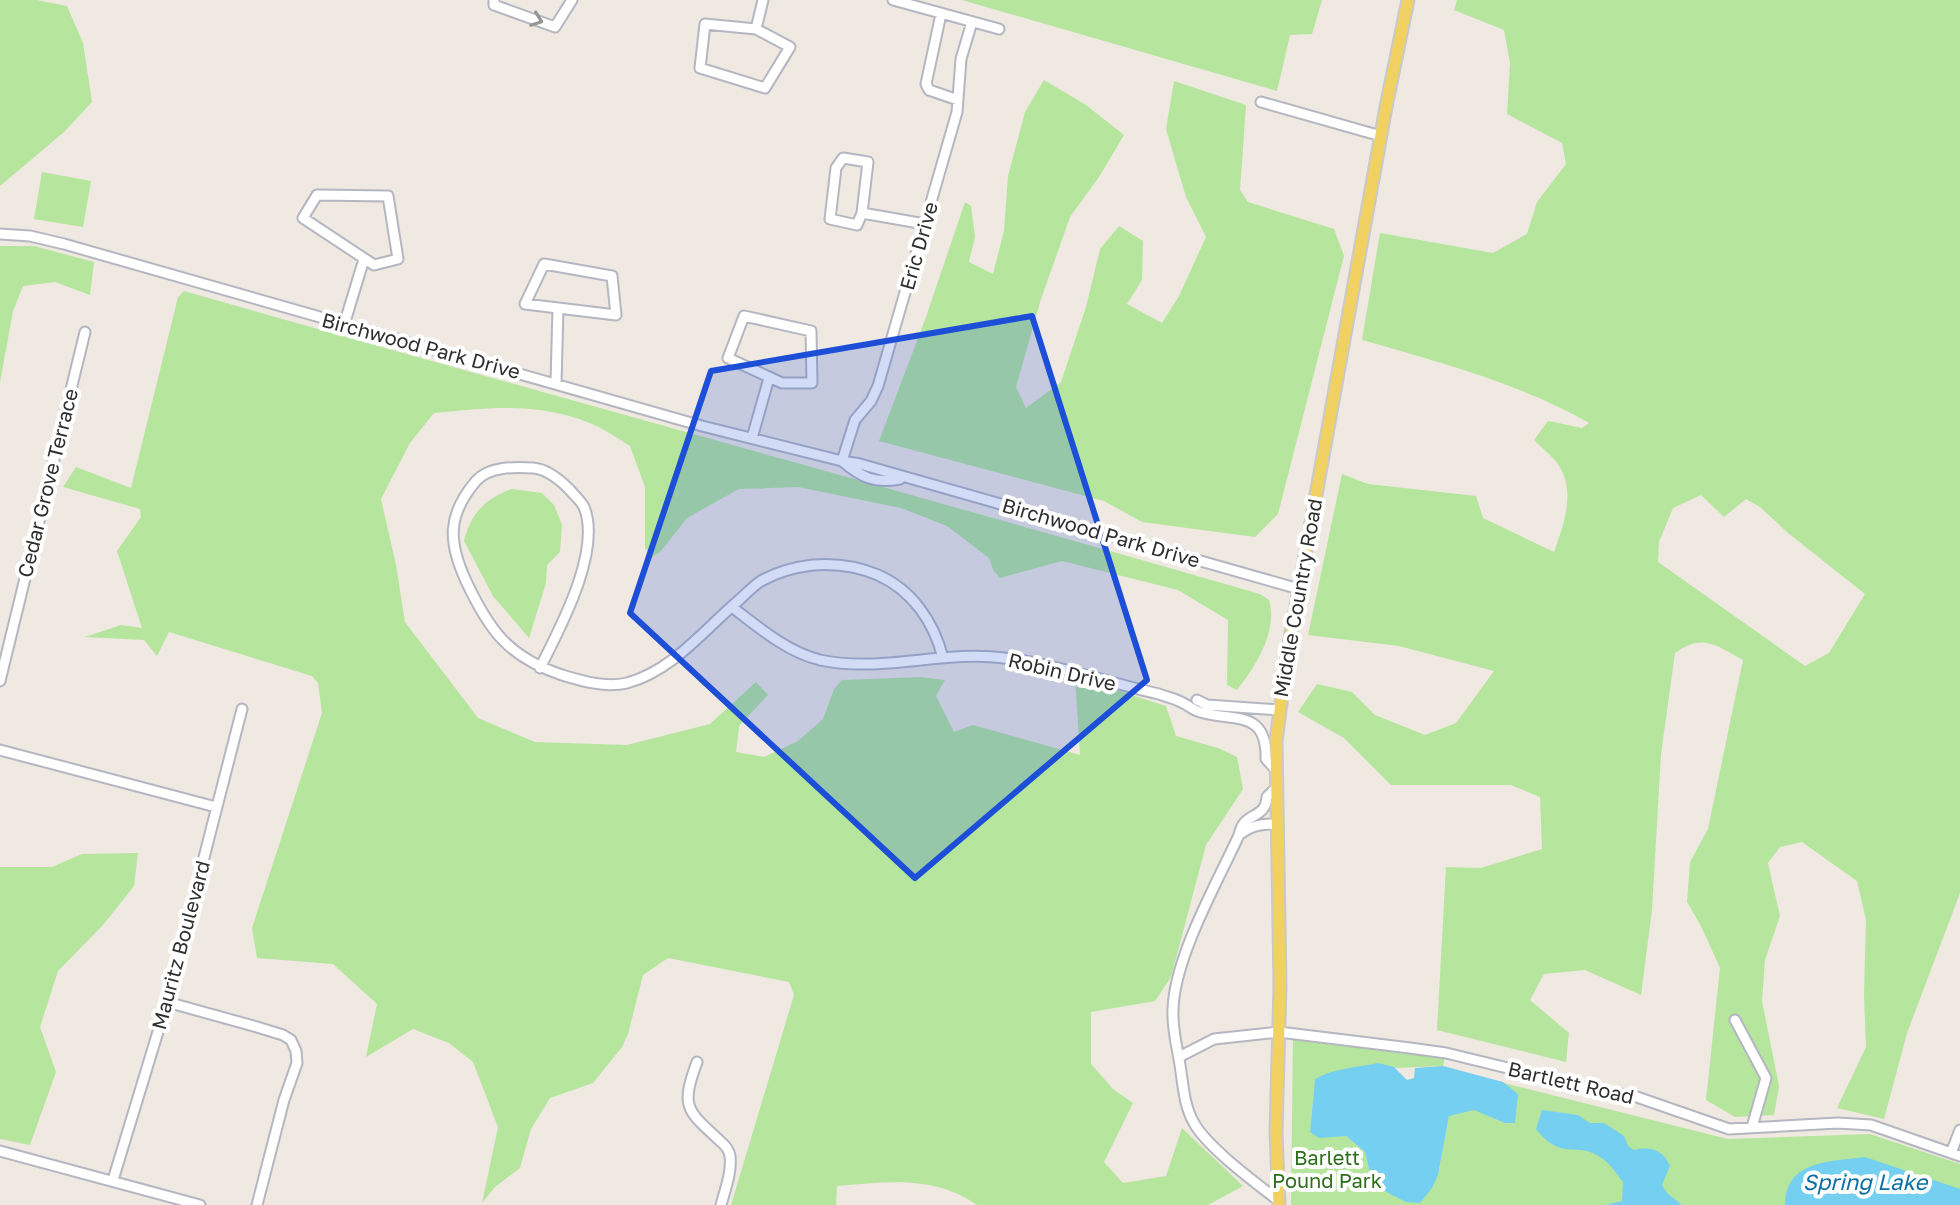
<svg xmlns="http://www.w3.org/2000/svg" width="1960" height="1205" font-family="'Golos Text',sans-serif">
  <rect width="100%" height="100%" fill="#efe9e1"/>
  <path fill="#b6e59e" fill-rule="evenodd" d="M 0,0 L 37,0 L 67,6 L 83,43 L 92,102 L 64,132 L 0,186 Z
    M 962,0 L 1322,0 L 1312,34 L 1290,35 L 1277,91 Z
    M 1457,0 L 1960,0 L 1960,893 L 1907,1033 L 1884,1119 L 1837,1108 L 1866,1047 L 1864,995 L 1866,920 L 1857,881 L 1802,842 L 1780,847 L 1768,863 L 1780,916 L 1765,960 L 1762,1001 L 1779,1086 L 1774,1115 L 1735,1117 L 1706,1100 L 1720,968 L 1701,926 L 1687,902 L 1690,862 L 1708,829 L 1743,660 C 1716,645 1702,633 1675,653 L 1661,754 L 1652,910 L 1641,995 L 1585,970 L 1544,974 L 1530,1000 L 1569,1033 L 1566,1062 L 1437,1030 L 1446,867 L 1481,868 L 1542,849 L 1540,797 L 1511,785 L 1391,785 L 1344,738 L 1298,712 L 1317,684 L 1352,692 L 1375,715 L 1425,735 L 1456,723 L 1494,671 L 1399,646 L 1308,635 L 1342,474 L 1368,484 L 1476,496 L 1483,518 L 1554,552 C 1563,527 1575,495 1561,469 C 1555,458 1543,449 1534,440 L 1548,421 L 1582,428 L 1589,423 C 1519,383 1439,362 1362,340 L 1380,233 L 1493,253 L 1527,234 L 1537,202 L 1566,164 L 1562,143 L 1507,114 L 1510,63 L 1504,30 L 1454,10 ZM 1701,495 L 1724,517 L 1746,499 L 1760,507 L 1788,533 L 1865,594 L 1829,653 L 1805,666 L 1658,562 L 1659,542 L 1673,508 Z
    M 1044,80 L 1086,105 L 1124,135 L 1099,177 L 1070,217 L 1041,299 L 1016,387 L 1026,408 L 1061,382 L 1086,307 L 1100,249 L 1119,226 L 1143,241 L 1142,280 L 1127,304 L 1162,323 L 1179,296 L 1206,237 L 1186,197 L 1166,129 L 1174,81 L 1246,105 L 1240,190 L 1248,202 L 1334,229 L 1344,256 L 1278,514 L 1255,537 L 1142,522 L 1104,501 L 879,441 L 926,317 L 965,202 L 971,206 L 975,237 L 969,262 L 993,274 L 1004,231 L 1008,176 L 1025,112 Z
    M 42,172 L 91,181 L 83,227 L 34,219 Z
    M 0,246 L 34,246 L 94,262 L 90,295 L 55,282 L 23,286 L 13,311 L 0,382 Z
    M 184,291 C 542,393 902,491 1260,594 L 1269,600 C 1278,631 1256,666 1237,690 L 1227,685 L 1228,620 L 1178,590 L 1062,561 L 1000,578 L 993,570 L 989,558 L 947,526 L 901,508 L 798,487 L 739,489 L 687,518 L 661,551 L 652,557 L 645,548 L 645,487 L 630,446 C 617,438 602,427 587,422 C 534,402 489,408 434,413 L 410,443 L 381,499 L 396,565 L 405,622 L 478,718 L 535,742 L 627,745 L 710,724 L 756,682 L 768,695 L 739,726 L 736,752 L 764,757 L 798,741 L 823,719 L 834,689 L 842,680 L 921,677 L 945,680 L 936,696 L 954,732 L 973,725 L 1080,755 L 1075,677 L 1166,706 L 1176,736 L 1218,748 L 1237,757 L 1243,789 L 1206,845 L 1171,977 L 1155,1001 L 1091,1012 L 1091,1064 L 1113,1089 L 1133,1103 L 1104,1162 L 1123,1183 L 1166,1176 L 1182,1128 L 1243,1186 L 1208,1205 L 977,1205 C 934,1175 887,1182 837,1186 L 836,1205 L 731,1205 L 794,995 L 789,982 L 668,958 L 643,975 L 628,1034 L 622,1047 L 593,1083 L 550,1098 L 531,1129 L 520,1168 L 495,1187 L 482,1203 L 498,1127 L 473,1062 L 449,1043 L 413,1029 L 366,1057 L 377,1004 L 333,964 L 257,958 L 252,928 L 322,713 L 318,683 L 312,676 L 169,632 L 157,656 L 144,640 L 85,637 L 121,625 L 142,628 L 117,551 L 141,517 L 140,509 L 63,487 L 76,467 L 131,488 L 178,297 Z
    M 511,489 L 542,493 L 554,505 L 562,525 L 560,552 L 547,565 L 546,583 L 529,638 L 493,596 L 464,541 C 471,513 485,499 511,489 Z
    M 138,853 L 134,886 L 103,925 L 58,971 L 40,1027 L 56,1072 L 30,1145 L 0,1139 L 0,867 L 52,867 L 82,854 Z
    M 1293,1034 L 1446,1053 L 1443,1066 L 1346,1070 L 1315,1080 L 1310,1132 L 1346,1136 L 1365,1152 L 1371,1178 L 1438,1175 L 1449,1116 L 1452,1070 L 1728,1139 L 1870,1134 L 1960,1164 L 1960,1205 L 1291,1205 Z"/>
  <path fill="#75cff0" d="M 1378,1063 L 1394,1067 L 1407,1080 L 1414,1078 L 1415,1068 L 1443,1066 L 1503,1082 L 1518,1094 L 1515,1123 L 1505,1123 L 1474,1110 L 1449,1116 L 1438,1175 L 1432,1188 L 1420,1203 L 1406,1202 L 1388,1193 L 1371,1178 L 1365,1152 L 1346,1136 L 1319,1138 L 1310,1132 L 1315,1079 C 1335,1068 1355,1068 1378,1063 Z
    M 1542,1110 L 1578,1115 L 1590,1123 L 1604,1123 L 1624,1136 L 1628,1146 L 1634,1150 C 1651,1146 1663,1150 1670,1166 L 1662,1185 L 1667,1193 L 1682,1205 L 1605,1205 L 1622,1201 L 1623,1182 C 1616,1173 1610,1163 1600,1157 C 1577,1141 1562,1162 1536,1129 Z
    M 1865,1157 L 1960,1189 L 1960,1205 L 1785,1205 C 1786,1159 1831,1162 1865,1157 Z"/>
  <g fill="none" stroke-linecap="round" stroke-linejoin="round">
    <defs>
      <path id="minor" d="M 494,0 L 494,5 L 555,27 L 572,0
        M 893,0 L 999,29
        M 941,14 L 926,84 L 929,90 L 958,100
        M 705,24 L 756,29 L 790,47 L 765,88 L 700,68 Z
        M 756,29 L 763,0
        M 1261,102 L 1381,136
        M 843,158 L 868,162 L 862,213 L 857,225 L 830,219 L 836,168 Z
        M 317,195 L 388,196 L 398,259 L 374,265 L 303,218 Z
        M 862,213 L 925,224
        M 0,234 L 30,236 L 64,244 L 702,426 L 842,461 L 860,464 L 1299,589
        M 544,264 L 612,276 L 616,315 L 525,304 Z
        M 744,316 L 811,331 L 812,383 L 782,383 L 728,358 Z
        M 344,325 L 364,259
        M 556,383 L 558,308
        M 752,438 L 769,378
        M 842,461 L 855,420 L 871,401 L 878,386 L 957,112 L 961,59 L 972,22
        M 842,461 C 861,477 874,484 900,479
        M 732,607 C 758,627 787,652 820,660 C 880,673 944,650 1004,658 C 1054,664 1110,683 1159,694 C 1167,697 1176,699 1183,703 C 1189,706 1193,710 1200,712 C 1234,722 1267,709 1266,759 L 1276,770
        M 540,668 C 560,628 602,551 584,507 C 581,501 574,495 569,489 C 559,479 547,469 533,468 C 515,467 489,466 476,481 C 447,515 448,542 466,581 C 489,630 508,657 562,675 C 582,681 605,688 627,683 C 672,671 704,630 738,601 C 746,594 753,586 761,581 C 777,572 796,567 813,565 C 836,563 857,566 878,575 C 912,590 934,622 943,658
        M 0,681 L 85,332
        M 1197,700 L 1207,705 L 1280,710
        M 0,750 L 216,807
        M 1276,788 L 1267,797 C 1265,821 1244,810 1239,835 C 1217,883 1174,958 1173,1010 C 1172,1029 1177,1046 1180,1065 C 1183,1084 1184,1106 1194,1123 C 1207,1147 1256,1183 1279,1201
        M 1239,835 C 1252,825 1261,824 1277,824
        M 167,1002 L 257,1027 L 283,1035 L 291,1040 L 296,1051 L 297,1063 L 284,1100 L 257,1205
        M 1735,1020 L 1766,1078 L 1752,1127
        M 1179,1057 L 1214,1039 L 1279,1032 L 1410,1048 L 1446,1053 L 1606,1092 L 1634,1096 L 1729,1129 L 1838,1123 L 1871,1125 L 1960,1156
        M 697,1062 C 680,1108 687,1110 720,1141 C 725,1145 729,1149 730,1156 C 732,1172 725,1190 721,1205
        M 0,1151 L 200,1205
        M 1951,1153 L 1960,1130
        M 113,1180 L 167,1002 L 242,709"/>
      <path id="major" d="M 1279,1205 L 1276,1132 L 1280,986 L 1276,741 L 1288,650 L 1386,107 L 1408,0"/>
    </defs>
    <use href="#minor" stroke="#b4b7c1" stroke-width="13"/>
    <use href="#major" stroke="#c9c9c9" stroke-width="15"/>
    <use href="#minor" stroke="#fff" stroke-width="9"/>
    <use href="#major" stroke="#f2d163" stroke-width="11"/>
  </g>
  <defs><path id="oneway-chevron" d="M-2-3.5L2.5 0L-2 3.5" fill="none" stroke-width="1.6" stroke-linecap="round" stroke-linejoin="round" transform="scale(2)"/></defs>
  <use stroke="#969696" href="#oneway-chevron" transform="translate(537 20) rotate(20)"/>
  <path fill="#1d4ed8" fill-opacity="0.2" stroke="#1d4ed8" stroke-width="6" stroke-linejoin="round" d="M 1032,316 L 1147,680 L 915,878 L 630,613 L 711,371 Z"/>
  <g text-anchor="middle" stroke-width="8" stroke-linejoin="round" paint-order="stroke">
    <g font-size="20" fill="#2e2e2e" stroke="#fff">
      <text transform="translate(919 246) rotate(-74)" y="7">Eric Drive</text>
      <text transform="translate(421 346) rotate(15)" y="7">Birchwood Park Drive</text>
      <text transform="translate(48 483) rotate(-76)" y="7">Cedar Grove Terrace</text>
      <text transform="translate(1101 533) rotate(16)" y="7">Birchwood Park Drive</text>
      <text transform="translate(1298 598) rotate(-80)" y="7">Middle Country Road</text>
      <text transform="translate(1062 672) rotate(13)" y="7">Robin Drive</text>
      <text transform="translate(181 945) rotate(-75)" y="7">Mauritz Boulevard</text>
      <text transform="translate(1571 1083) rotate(13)" y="7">Bartlett Road</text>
    </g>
    <g font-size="20" fill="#2c6e1b" stroke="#fff">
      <text x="1327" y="1165">Barlett<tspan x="1327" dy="23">Pound Park</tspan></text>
    </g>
    <g font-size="22" font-style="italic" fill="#0d6fa3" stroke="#fff">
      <text x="1865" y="1190">Spring Lake</text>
    </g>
  </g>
</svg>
